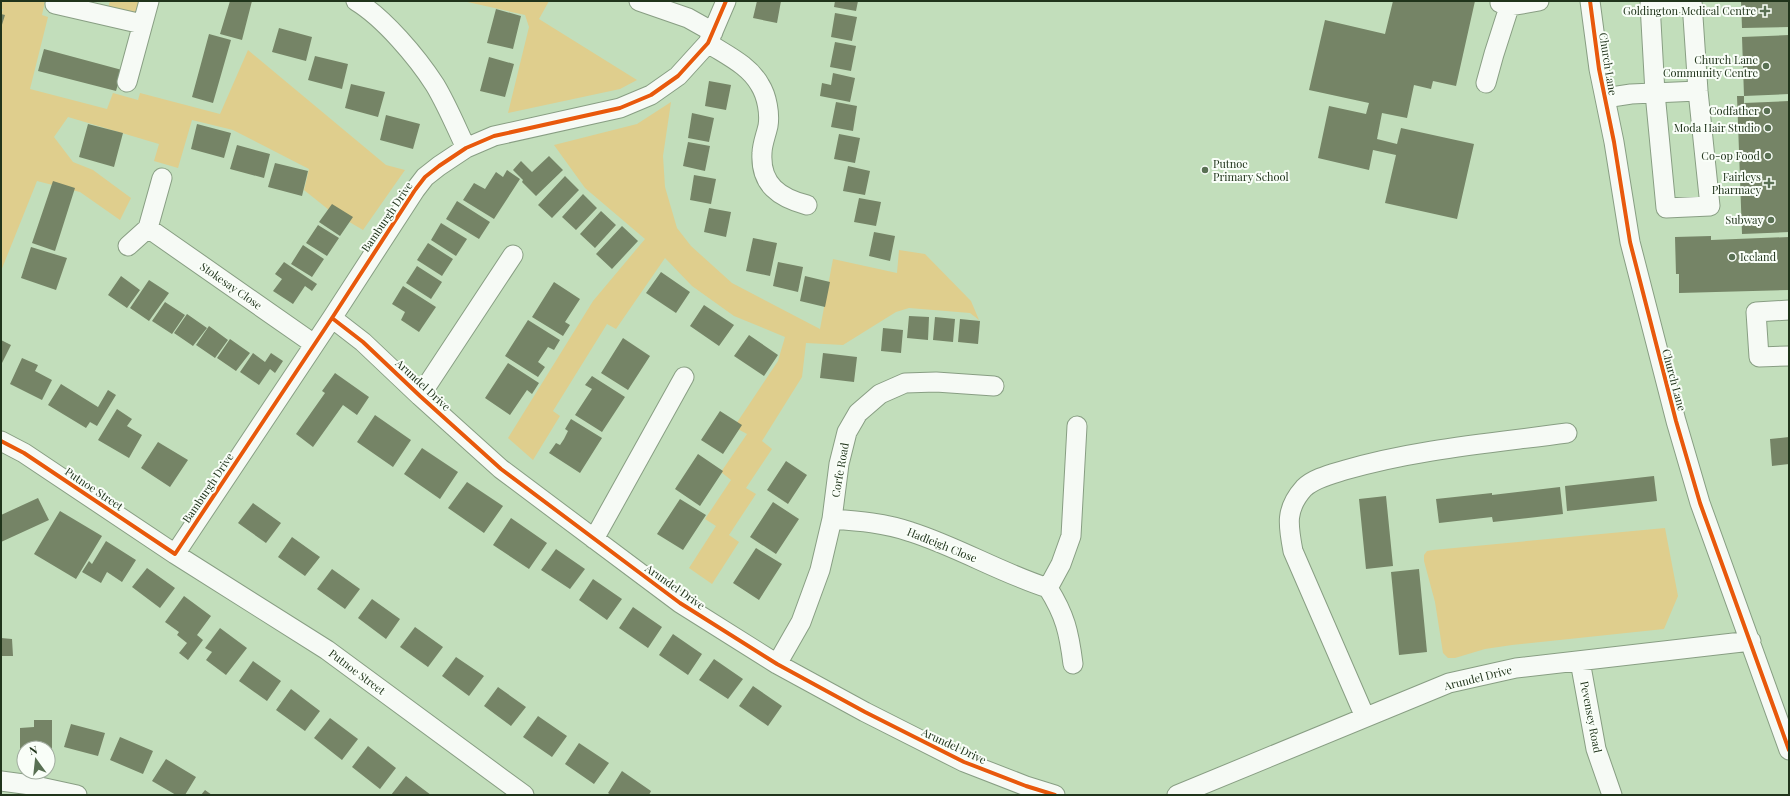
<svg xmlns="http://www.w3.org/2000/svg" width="1790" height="796" font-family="'Playfair Display',serif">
  <rect width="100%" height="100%" fill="#c2debb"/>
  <path fill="#dfce8d" d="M 1,1 L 45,1 L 42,15 L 48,17 L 30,89 L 107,109 L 113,93 L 138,100 L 140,93 L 220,114 L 248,50 L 386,165 L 405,170 L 363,230 L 329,210 L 304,190 L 309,169 L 233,130 L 192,120 L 178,168 L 154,161 L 159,144 L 68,117 L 54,137 L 73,162 L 93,170 L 131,198 L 120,220 L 80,192 L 37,181 L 1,271 L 1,15 L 3,9 L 1,9 Z
    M 110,1 L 144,1 L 140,14 L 108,8 Z
    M 463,1 L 549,1 L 539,19 L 637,80 L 620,89 L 508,113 L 529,27 L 525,15 Z
    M 671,102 L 663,156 L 665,187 L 677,228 L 691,246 L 732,283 L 820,329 L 833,259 L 897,273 L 899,250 L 925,254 L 971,301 L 979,320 L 970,313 L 909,308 L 896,312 L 843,345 L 806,343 L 802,377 L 762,441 L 772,449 L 746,488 L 756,494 L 729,535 L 739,542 L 712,584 L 689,568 L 716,526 L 705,519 L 731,480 L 721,472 L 747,434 L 734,427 L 778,361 L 785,337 L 734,316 L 692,286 L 665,258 L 616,329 L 607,324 L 553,411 L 560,416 L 533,460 L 508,438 L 593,301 L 645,239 L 585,188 L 554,145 L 637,124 Z
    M 1665,528 L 1678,596 L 1664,629 L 1512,645 L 1485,649 L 1455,658 L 1448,658 L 1443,653 L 1435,602 L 1424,561 L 1424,555 L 1427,551 L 1433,550 Z"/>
  <path fill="#758466" d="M 230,1 L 252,1 L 242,40 L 220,34 Z
    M 757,1 L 781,1 L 777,23 L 753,18 Z
    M 835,1 L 858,1 L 856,11 L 834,7 Z
    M 1393,1 L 1475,1 L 1456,86 L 1433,81 L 1431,89 L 1414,85 L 1407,118 L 1382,113 L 1377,139 L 1397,144 L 1401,128 L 1474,144 L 1457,219 L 1385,203 L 1396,155 L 1373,150 L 1369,170 L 1318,158 L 1329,106 L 1366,114 L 1369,103 L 1309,90 L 1325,20 L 1385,34 Z
    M 1741,1 L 1789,1 L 1789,27 L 1742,28 Z
    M 496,9 L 521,16 L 513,49 L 487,43 Z
    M 835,13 L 857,17 L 852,41 L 831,37 Z
    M 1,14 L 5,15 L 1,28 Z
    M 279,28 L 312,37 L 306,61 L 272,52 Z
    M 209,34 L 231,40 L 213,103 L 192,97 Z
    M 1789,35 L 1789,94 L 1744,96 L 1742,37 Z
    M 835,42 L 856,46 L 851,71 L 830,67 Z
    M 44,49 L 122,70 L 116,91 L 38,71 Z
    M 315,56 L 348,64 L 342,89 L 308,80 Z
    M 489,57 L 514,64 L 505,97 L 480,91 Z
    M 833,73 L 855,78 L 850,102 L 820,96 L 822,83 L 831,85 Z
    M 709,81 L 731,85 L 726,110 L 705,106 Z
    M 351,84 L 385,92 L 378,117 L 345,108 Z
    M 1737,96 L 1744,96 L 1744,103 L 1789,101 L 1789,232 L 1742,234 Z
    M 836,102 L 857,106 L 853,131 L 831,127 Z
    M 692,113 L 714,118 L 709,142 L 688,138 Z
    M 386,115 L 420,124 L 413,149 L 380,140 Z
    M 88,124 L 123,133 L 114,167 L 79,157 Z
    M 197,124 L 231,133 L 224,158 L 191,149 Z
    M 839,134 L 860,138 L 855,163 L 834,159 Z
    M 688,142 L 710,146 L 705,171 L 683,166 Z
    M 237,145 L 270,154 L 264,178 L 230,169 Z
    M 549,156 L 563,170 L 536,196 L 522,182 L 523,180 L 513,170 L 521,161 L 532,172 Z
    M 275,163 L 308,171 L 302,196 L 268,187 Z
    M 848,166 L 870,171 L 865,195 L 843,191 Z
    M 507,170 L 520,179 L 494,219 L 463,200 L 474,183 L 485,189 L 496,172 L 503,177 Z
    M 694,175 L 716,179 L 711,204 L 690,200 Z
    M 565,176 L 579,190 L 552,218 L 538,205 Z
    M 53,181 L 75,188 L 55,251 L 32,243 Z
    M 583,194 L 597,208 L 576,230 L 562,217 Z
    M 859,198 L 881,202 L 876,226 L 854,222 Z
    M 457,201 L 490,222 L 479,239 L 446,219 Z
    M 332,204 L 353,217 L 340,236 L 319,222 Z
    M 709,208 L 731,212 L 726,237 L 704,232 Z
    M 601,211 L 616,225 L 595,248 L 580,234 Z
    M 441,223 L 467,239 L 456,256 L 431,240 Z
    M 318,225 L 339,238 L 327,256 L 306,243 Z
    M 622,226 L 638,241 L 612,269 L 596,254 Z
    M 874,232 L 895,236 L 890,261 L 869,256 Z
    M 1711,236 L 1711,240 L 1789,237 L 1789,290 L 1679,293 L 1679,274 L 1676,274 L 1675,237 Z
    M 753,238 L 777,243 L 770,276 L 746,271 Z
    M 428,243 L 453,259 L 442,276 L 417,260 Z
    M 303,245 L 324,259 L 312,277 L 291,264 Z
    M 31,247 L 67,258 L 56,290 L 21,278 Z
    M 284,262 L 317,284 L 312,291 L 305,286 L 293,304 L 273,291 L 282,279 L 275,274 Z
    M 778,262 L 803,267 L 798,292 L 773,286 Z
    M 417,266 L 442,282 L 431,299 L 406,283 Z
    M 661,272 L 690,292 L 676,313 L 646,293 Z
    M 121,276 L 140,290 L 127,308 L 108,295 Z
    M 805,276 L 830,282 L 825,307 L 800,301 Z
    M 149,280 L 169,293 L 149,321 L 130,308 Z
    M 554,282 L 580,299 L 565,322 L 570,325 L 563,336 L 532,317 Z
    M 403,286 L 436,307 L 419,332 L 401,320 L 405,312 L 392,304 Z
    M 165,302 L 185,315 L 172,334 L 152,321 Z
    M 704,305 L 734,325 L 719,346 L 690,326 Z
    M 187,314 L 207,328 L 193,346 L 174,333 Z
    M 909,316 L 929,317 L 928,340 L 907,338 Z
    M 935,317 L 955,319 L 953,342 L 933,340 Z
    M 960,319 L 980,321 L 978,344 L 958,342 Z
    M 528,320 L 560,340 L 554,350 L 548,347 L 538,362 L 545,367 L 538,377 L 505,356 Z
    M 209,326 L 228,340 L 215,358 L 196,345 Z
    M 883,328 L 903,330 L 901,353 L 881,351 Z
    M 749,335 L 778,355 L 764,376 L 734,356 Z
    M 623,338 L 650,356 L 628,390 L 601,373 Z
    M 230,339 L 250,353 L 236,371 L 217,358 Z
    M 1,340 L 11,345 L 1,365 Z
    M 253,353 L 265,362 L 271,353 L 283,361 L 275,373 L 270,369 L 259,385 L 240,372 Z
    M 823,353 L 857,357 L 854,382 L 820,378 Z
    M 22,358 L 38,365 L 35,371 L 52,380 L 42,400 L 10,384 Z
    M 508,363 L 539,383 L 532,394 L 527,390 L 510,415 L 485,398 Z
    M 335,373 L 369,397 L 357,415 L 343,405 L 313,447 L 296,434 L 325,393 L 322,391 Z
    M 592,376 L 625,397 L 602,432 L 575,415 L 592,389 L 585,385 Z
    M 61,384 L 98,407 L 108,390 L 116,395 L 97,426 L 90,422 L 86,428 L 48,405 Z
    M 117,409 L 132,419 L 127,426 L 142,435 L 129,458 L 98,440 Z
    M 720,411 L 742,425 L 723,454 L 701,440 Z
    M 375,415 L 411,440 L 393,467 L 357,442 Z
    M 571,419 L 602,438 L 580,473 L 549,453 L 556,443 L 560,445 L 564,439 L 568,431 L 565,429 Z
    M 1789,437 L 1789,464 L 1772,466 L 1770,439 Z
    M 158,442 L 188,460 L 170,487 L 141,468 Z
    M 422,448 L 458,472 L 440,499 L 404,474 Z
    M 698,454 L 723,471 L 700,506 L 675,489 Z
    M 786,461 L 807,475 L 788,504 L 767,490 Z
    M 1654,476 L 1657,501 L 1567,511 L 1565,486 Z
    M 467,482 L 503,506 L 484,533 L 448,508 Z
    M 1560,487 L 1563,514 L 1493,522 L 1492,517 L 1439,523 L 1436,499 L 1492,493 L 1492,495 Z
    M 1386,496 L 1393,566 L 1366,569 L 1359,499 Z
    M 38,498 L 49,520 L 1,542 L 1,515 Z
    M 680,499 L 706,515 L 683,550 L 657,534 Z
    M 773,502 L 799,519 L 776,554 L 750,537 Z
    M 253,503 L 281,523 L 266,543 L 238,523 Z
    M 60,511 L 102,536 L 76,579 L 34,554 Z
    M 511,518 L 547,543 L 529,569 L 493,545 Z
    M 292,537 L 320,557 L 305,576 L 278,557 Z
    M 106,541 L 136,560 L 122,582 L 107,572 L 101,583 L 82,572 L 89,561 L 92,564 Z
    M 756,548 L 782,564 L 759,600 L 733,583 Z
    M 556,549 L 585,569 L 570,589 L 541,570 Z
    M 147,568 L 175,588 L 160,608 L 132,587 Z
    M 332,569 L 360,589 L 345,609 L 317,589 Z
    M 1419,569 L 1427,652 L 1399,655 L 1391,572 Z
    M 593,579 L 622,599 L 607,620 L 579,600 Z
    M 184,596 L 211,616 L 197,635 L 203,640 L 188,660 L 179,653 L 187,643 L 177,635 L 179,632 L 165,622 Z
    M 372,599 L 400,619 L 386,639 L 358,618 Z
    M 633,607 L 662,627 L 648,648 L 619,628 Z
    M 415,627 L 443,647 L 428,667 L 400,647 Z
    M 220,628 L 247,648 L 226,675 L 206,660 L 212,652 L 205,648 Z
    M 673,634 L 702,654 L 688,675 L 659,655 Z
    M 1,638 L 12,639 L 13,656 L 1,656 Z
    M 456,657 L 484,676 L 469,696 L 442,676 Z
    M 714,659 L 743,679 L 728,699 L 699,680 Z
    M 253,661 L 281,681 L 267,701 L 239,681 Z
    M 753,686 L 782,706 L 768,726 L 739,706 Z
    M 498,687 L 526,707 L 511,726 L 484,706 Z
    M 291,689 L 320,711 L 305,731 L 276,710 Z
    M 538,716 L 567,736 L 552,757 L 523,737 Z
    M 330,718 L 358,739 L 342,760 L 314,738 Z
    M 34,720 L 52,720 L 52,753 L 48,753 L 48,748 L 24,748 L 24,750 L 20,750 L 20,728 L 34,727 Z
    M 71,724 L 105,733 L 98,756 L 64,747 Z
    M 120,737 L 153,751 L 143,774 L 110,760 Z
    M 579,743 L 609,763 L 594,784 L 565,764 Z
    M 368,746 L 396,768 L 380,789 L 352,767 Z
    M 166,759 L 196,777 L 185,795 L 176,795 L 152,781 Z
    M 622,771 L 651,791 L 649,795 L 611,795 L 608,793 Z
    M 406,776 L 419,786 L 431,795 L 391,795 Z
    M 205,790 L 212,795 L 201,795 Z"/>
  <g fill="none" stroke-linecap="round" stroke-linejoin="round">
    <defs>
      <path id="minor" d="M 356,1 C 384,18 417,57 435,85 C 447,105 456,127 466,148
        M 639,1 L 688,18 L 713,32
        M 1590,1 L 1599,69 L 1614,142 L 1630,242 L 1676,421 L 1700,503 L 1789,750
        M 1692,2 L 1698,91 L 1710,206 L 1666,208 L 1655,93 L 1650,4 Z
        M 1500,3 L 1510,6 L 1539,1
        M 55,4 L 142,24
        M 708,43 C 726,55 749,65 760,85 C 767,96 770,114 768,126 C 766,135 762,145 762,153 C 760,185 780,198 807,205
        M 127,82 L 149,1
        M 1486,83 L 1494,54 L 1511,1
        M 1605,98 L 1631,94 L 1698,91
        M 148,228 L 314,344
        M 128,246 L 148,228 L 162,178
        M 1789,310 L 1756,312 L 1759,357 L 1789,356
        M 332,318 L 363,342 L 420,396 L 501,469 L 680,603 L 777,664 L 865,712 L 964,762 L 1026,786 L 1055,795
        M 420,396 L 513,255
        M 1,441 L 24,453 L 175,554 L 327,650 L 524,795
        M 832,519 C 859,521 885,523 911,532 C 958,547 1001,573 1048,588 C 1065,615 1069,632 1073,664
        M 594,539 L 684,377
        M 175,554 L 332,318 L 415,190 L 425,177 L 439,166 L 466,148 L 494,136 L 620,108 L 651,95 L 678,76 L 708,43 L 726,1
        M 1048,588 L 1061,564 L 1071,536 L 1077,426
        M 1580,661 L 1596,749 L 1612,795
        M 777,664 L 801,622 L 820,570 L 832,519 L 839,464 L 847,432 L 858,413 L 880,394 L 905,383 L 936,382 L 994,386
        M 1365,717 L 1293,551 C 1288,525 1285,509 1304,488 C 1314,478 1332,474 1345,470 C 1417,449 1493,443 1567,433
        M 1,781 L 31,785 L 77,795
        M 1177,795 L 1449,683 L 1516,668 L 1751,641"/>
    </defs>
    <use href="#minor" stroke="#889e83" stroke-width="21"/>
    <use href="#minor" stroke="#f6faf5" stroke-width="19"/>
    <defs>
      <path id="cycleway" d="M 1590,1 L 1599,69 L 1614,142 L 1630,242 L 1676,421 L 1700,503 L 1789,750
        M 332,318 L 363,342 L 420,396 L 501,469 L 680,603 L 777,664 L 865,712 L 964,762 L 1026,786 L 1055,795
        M 1,441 L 24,453 L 175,554 L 332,318 L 415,190 L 425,177 L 439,166 L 466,148 L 494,136 L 620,108 L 651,95 L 678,76 L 708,43 L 726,1"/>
    </defs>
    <use href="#cycleway" stroke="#f9fef8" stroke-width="6"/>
    <use href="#cycleway" stroke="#e8590c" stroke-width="4"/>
  </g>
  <g fill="#597053" stroke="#f9fef8" stroke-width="1.5">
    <path d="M1763 5h4v4h4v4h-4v4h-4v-4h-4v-4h4z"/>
    <circle cx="1766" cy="66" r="4"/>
    <circle cx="1767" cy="111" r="4"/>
    <circle cx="1768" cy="128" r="4"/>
    <circle cx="1768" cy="156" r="4"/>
    <circle cx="1205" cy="170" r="4"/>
    <path d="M1767 177h4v4h4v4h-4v4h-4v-4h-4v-4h4z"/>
    <circle cx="1771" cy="220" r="4"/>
    <circle cx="1732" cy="257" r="4"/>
  </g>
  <g text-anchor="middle" stroke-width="4" stroke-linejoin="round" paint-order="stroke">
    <g font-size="11" fill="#20341b" stroke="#f9fef8" text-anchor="end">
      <text x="1756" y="15">Goldington Medical Centre</text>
      <text x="1758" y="64">Church Lane<tspan x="1758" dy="13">Community Centre</tspan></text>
      <text x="1759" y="115">Codfather</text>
      <text x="1760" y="132">Moda Hair Studio</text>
      <text x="1760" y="160">Co-op Food</text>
      <text x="1213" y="168" text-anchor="start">Putnoe<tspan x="1213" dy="13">Primary School</tspan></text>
      <text x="1761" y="181">Fairleys<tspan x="1761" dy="13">Pharmacy</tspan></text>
      <text x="1763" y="224">Subway</text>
      <text x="1740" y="261" text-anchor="start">Iceland</text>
    </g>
    <g font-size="11" fill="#20341b" stroke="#f9fef8">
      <text transform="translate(1608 64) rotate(81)" y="4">Church Lane</text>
      <text transform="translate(387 217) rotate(-56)" y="4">Bamburgh Drive</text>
      <text transform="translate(231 286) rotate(35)" y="4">Stokesay Close</text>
      <text transform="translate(1674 380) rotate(75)" y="4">Church Lane</text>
      <text transform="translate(423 385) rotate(43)" y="4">Arundel Drive</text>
      <text transform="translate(840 470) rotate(-80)" y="4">Corfe Road</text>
      <text transform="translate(208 488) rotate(-56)" y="4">Bamburgh Drive</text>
      <text transform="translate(94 489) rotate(34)" y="4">Putnoe Street</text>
      <text transform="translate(942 545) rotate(22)" y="4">Hadleigh Close</text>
      <text transform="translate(675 587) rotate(35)" y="4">Arundel Drive</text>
      <text transform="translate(357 672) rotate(37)" y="4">Putnoe Street</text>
      <text transform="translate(1478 678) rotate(-14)" y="4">Arundel Drive</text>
      <text transform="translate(1591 717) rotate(79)" y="4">Pevensey Road</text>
      <text transform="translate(954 746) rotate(25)" y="4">Arundel Drive</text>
    </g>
  </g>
  <rect width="1790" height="796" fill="none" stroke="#20341b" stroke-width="4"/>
  <g transform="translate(36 760) rotate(345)"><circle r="19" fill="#f9fef8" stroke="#a2ada0"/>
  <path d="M0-3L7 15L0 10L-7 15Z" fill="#597053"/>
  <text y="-6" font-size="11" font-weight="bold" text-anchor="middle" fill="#20341b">N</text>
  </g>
</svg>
